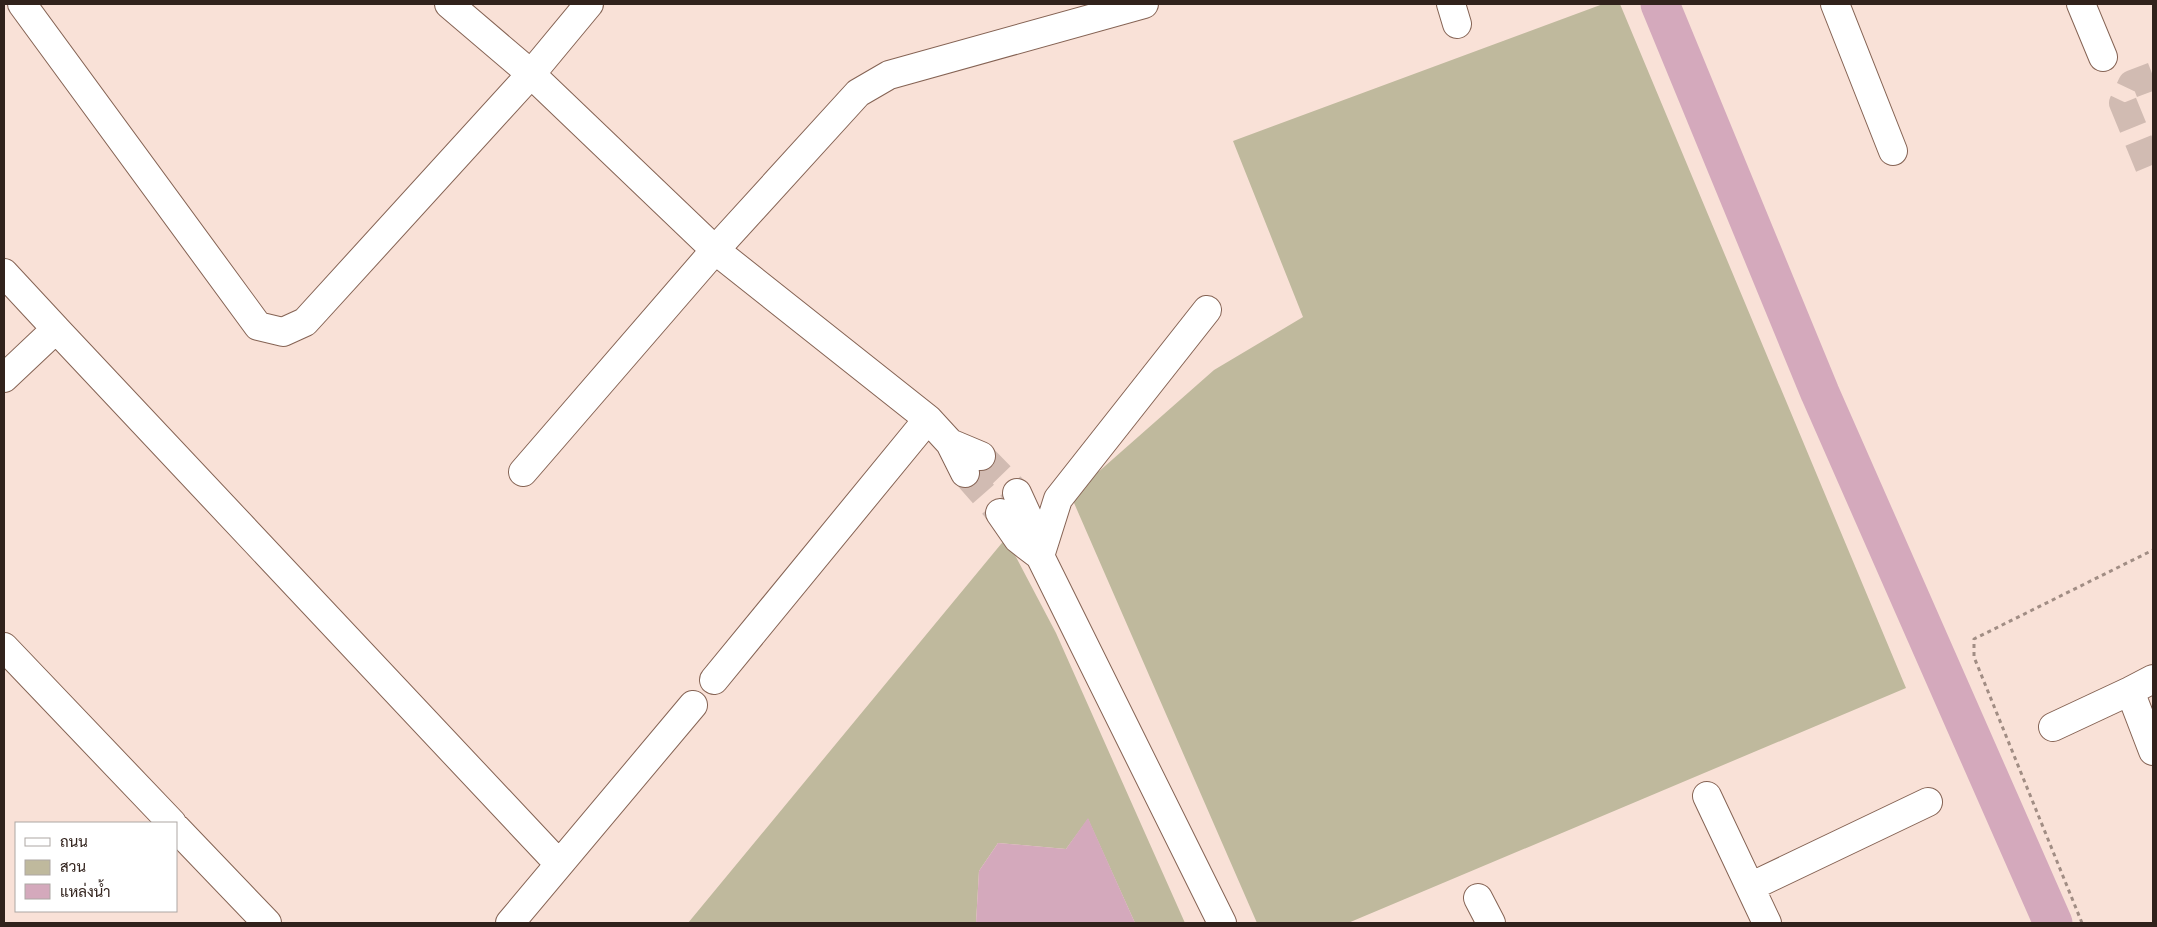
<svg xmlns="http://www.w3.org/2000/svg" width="2157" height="927" font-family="Lato,Sarabun,sans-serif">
  <rect width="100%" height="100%" fill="#f9e1d7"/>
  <path fill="#bfb99d" d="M 1603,4 L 1620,4 L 1906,688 L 1348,923 L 1257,923 L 1071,496 L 1214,370 L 1303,317 L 1233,141 Z
    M 1006,538 L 1056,633 L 1185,923 L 1135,923 L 1088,819 L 1066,849 L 998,843 L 979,871 L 976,923 L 688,923 Z"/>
  <path fill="#d4a9bc" d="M 1088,818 L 1135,923 L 976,923 L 979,871 L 998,843 L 1066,849 Z"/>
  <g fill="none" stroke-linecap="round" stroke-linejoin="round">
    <path stroke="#d4a9bc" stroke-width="39" d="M 1660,4 L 1820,393 L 2053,923"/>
    <path stroke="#d1bbb2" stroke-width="28" stroke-dasharray="28 14" stroke-linecap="butt" d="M 2153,76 L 2132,84 L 2123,103 L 2153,176
      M 981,456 L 1017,493
      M 965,473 L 1000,513"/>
    <defs>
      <path id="street" d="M 22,4 L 258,326 L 283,332 L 305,322 L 531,74 L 589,4
        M 449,4 L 531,74 L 715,250 L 928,419 L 950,443 L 965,473
        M 1451,4 L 1457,24
        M 1835,4 L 1893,151
        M 2081,4 L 2103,57
        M 4,273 L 56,329
        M 4,378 L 56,329 L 559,864
        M 950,443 L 981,456
        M 523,472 L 715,250 L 858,93 L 889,75 L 1144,4
        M 1017,493 L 1033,528 L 1040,556 L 1222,923
        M 1000,513 L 1018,539 L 1040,556
        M 1040,556 L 1058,499 L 1207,310
        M 4,647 L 172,823
        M 2153,679 L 2130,691 L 2153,751
        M 714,680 L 928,419
        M 2053,727 L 2130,691
        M 1707,796 L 1767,923
        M 176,828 L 267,923
        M 1750,887 L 1928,802
        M 1478,898 L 1491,923
        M 510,923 L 693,705"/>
    </defs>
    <use href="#street" stroke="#856354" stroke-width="30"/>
    <path stroke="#a18d84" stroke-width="3" stroke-dasharray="4 4" stroke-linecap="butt" d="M 2082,923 L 1974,657 L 1974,639 L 2153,550"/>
    <use href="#street" stroke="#fff" stroke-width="28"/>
  </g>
  <rect width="2157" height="927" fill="none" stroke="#31221c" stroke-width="10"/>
  <rect x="15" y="822" width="162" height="90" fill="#ffffff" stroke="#ada7a4"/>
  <rect x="25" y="838" width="25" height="8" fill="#ffffff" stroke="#ada7a4"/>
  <text x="60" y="847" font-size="15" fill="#31221c">ถนน</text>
  <rect x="25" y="860" width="25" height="15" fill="#bfb99d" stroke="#ada7a4"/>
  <text x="60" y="872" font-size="15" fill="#31221c">สวน</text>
  <rect x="25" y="884" width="25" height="15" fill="#d4a9bc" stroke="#ada7a4"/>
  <text x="60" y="897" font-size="15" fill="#31221c">แหล่งน้ำ</text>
</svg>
